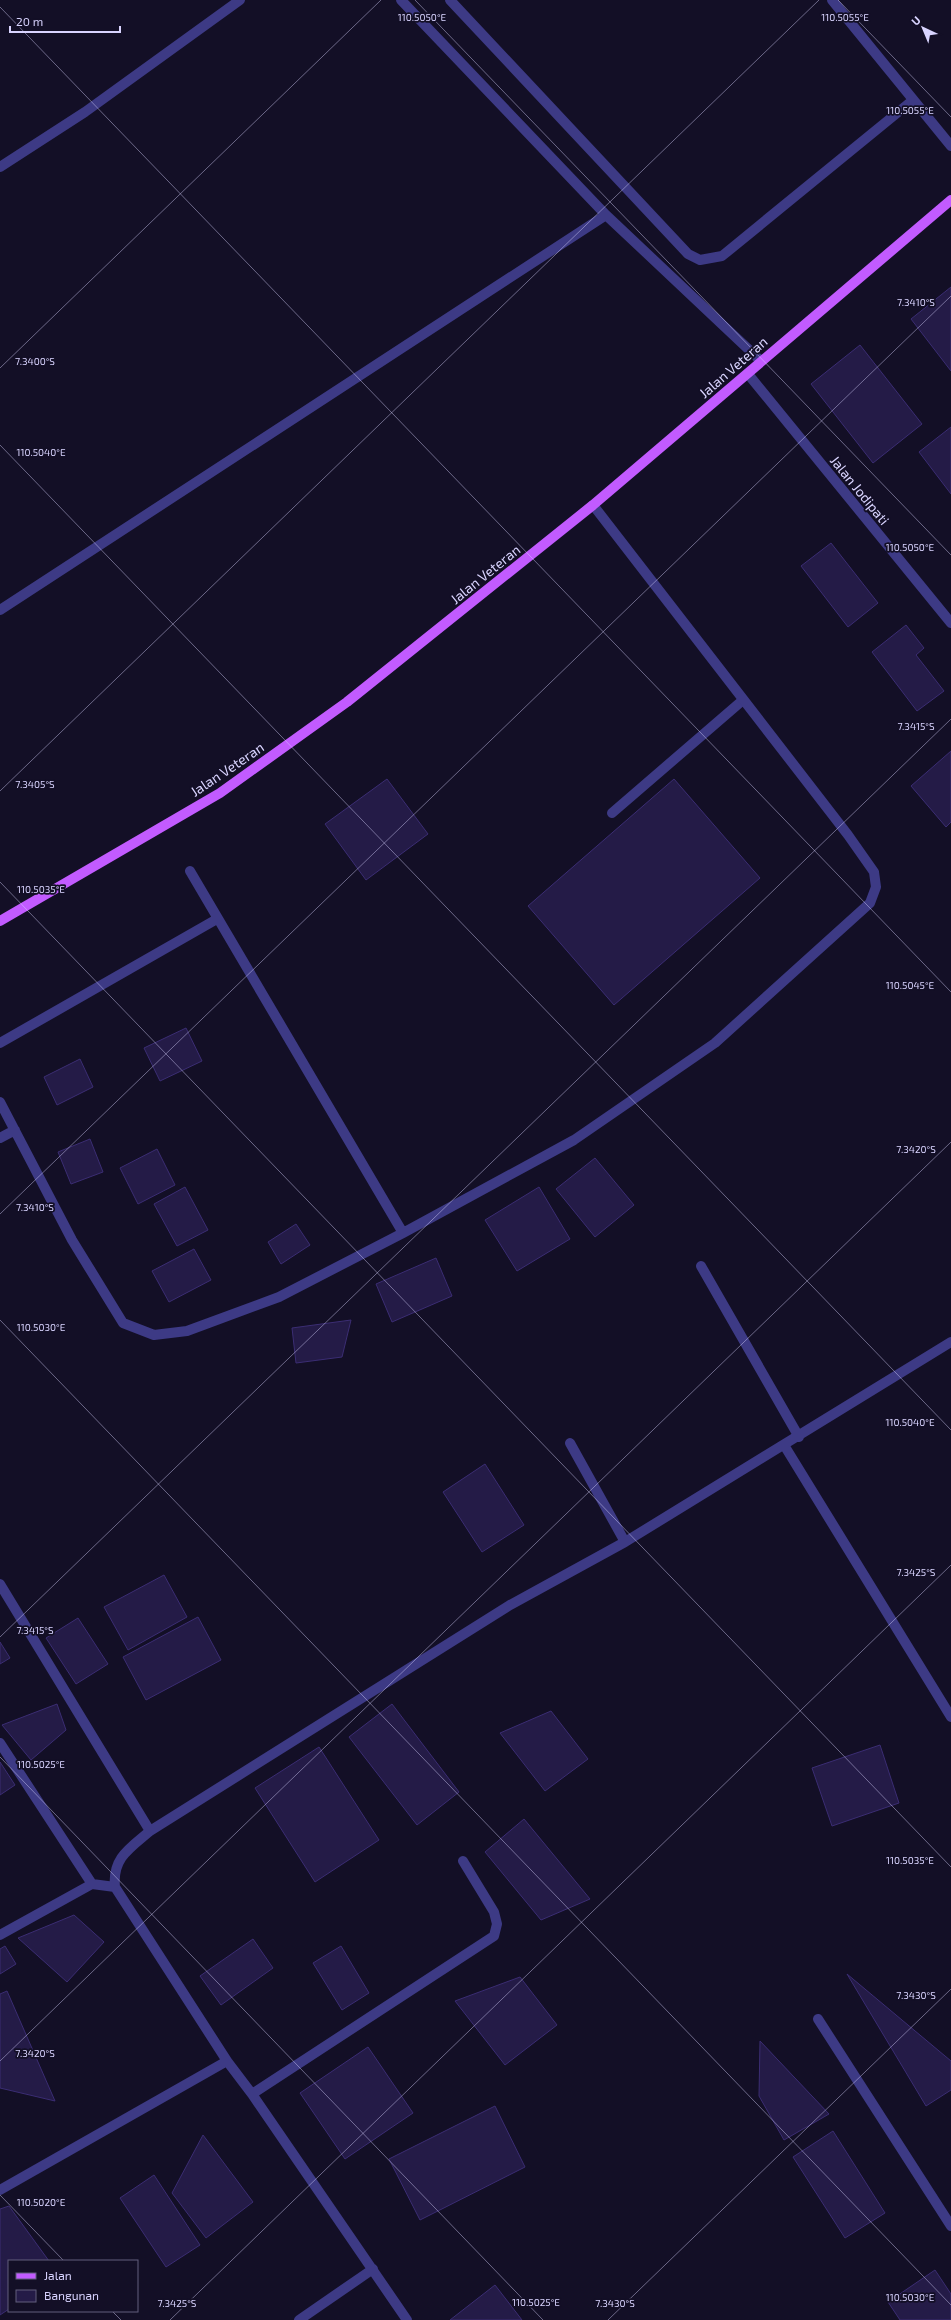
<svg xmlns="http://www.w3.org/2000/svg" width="951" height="2320" font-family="'Exo 2',sans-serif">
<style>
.building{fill:#241b47;stroke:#3b2d73}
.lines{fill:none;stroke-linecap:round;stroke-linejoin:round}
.lane{stroke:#3d3a85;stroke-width:10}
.street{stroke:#3d3a85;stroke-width:10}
.primary{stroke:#c25bff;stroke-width:10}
.ticks{fill:none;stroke:#d9d4ff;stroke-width:1;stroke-opacity:0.45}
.labels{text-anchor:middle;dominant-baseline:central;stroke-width:3.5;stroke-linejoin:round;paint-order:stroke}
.street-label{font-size:14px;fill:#d9d4ff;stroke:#130f26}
.ticks-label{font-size:10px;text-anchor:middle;fill:#d9d4ff;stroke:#130f26;stroke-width:3.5;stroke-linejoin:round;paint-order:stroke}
</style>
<rect width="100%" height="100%" fill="#130f26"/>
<!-- building -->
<path class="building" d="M 951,287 L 951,371 L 911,319 Z
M 860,345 L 922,424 L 873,463 L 811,384 Z
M 951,427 L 951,494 L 919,452 Z
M 831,543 L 878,603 L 848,627 L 801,566 Z
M 906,625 L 924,648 L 916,655 L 944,691 L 917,711 L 872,652 Z
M 951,751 L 951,822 L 946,827 L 911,786 Z
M 387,779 L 428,834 L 366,880 L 325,824 Z
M 674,779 L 760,878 L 614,1005 L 528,906 Z
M 186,1028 L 202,1061 L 160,1081 L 144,1048 Z
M 80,1059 L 93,1087 L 57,1105 L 44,1077 Z
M 90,1139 L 103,1172 L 71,1184 L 58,1152 Z
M 157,1149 L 175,1185 L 138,1204 L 120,1168 Z
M 595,1158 L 634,1205 L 595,1237 L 556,1189 Z
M 185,1187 L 208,1230 L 177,1246 L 154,1204 Z
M 539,1187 L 570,1239 L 517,1271 L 485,1220 Z
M 296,1224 L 310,1245 L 281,1264 L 268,1242 Z
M 194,1249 L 211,1280 L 169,1302 L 152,1271 Z
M 436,1258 L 452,1296 L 392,1322 L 376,1284 Z
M 351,1320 L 342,1357 L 296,1363 L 292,1328 Z
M 485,1464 L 524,1525 L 482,1552 L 443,1492 Z
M 164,1575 L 187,1617 L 128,1650 L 104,1607 Z
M 198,1617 L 221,1660 L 146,1700 L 123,1657 Z
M 78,1618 L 108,1664 L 76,1684 L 46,1638 Z
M 0,1642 L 10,1658 L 0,1664 Z
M 57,1704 L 66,1730 L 31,1760 L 2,1725 Z
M 392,1704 L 459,1792 L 417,1825 L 349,1737 Z
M 551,1711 L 588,1759 L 545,1791 L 500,1733 Z
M 880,1745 L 899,1803 L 832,1826 L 812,1768 Z
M 319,1747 L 379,1840 L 315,1882 L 255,1788 Z
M 0,1762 L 15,1785 L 0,1795 Z
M 524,1819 L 590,1899 L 541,1920 L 485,1852 Z
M 74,1915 L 104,1942 L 67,1982 L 18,1938 Z
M 253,1939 L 273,1968 L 221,2005 L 200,1976 Z
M 5,1946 L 16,1964 L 0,1974 L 0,1949 Z
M 341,1946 L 369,1993 L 342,2010 L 313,1963 Z
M 847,1974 L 951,2061 L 951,2090 L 926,2106 Z
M 520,1977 L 557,2025 L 505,2065 L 455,2001 Z
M 7,1991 L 55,2101 L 0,2088 L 0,1994 Z
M 760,2041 L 829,2114 L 784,2140 L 759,2096 Z
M 368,2047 L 413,2113 L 345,2159 L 300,2093 Z
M 495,2106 L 525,2167 L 420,2220 L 389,2159 Z
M 833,2131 L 885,2213 L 845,2238 L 793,2157 Z
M 203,2135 L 253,2202 L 206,2238 L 172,2193 Z
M 154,2175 L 200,2245 L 166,2267 L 120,2198 Z
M 9,2206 L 49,2261 L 9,2261 L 9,2309 L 0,2315 L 0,2209 Z
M 935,2270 L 951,2294 L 951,2320 L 900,2320 L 888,2302 Z
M 495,2285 L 522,2320 L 450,2320 Z"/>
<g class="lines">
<!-- lane -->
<path class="lane" d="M 401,0 L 606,215 L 761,361
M 450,0 L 688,254 L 700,260 L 722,256 L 913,100
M 832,0 L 951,146
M 0,167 L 85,112 L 240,0
M 0,610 L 606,215
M 612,813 L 743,700"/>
<!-- street -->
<path class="street" d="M 748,374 L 951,623
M 190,871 L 403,1233
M 0,1043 L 217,919
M 0,1102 L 72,1240 L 123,1323 L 154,1335 L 187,1331 L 279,1297 L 403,1233 L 574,1140 L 715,1043 L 870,903 L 876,887 L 874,872 L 848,835 L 593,505
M 0,1138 L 15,1130
M 701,1266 L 799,1437
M 570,1443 L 625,1542
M 784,1445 L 951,1717
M 0,1584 L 150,1831
M 0,1743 L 92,1884
M 0,1935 L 92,1884 L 115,1887
M 818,2019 L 951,2226
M 227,2061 L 252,2094 L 407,2320
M 252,2094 L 494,1936 L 497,1924 L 494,1912 L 463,1861
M 0,2190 L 227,2061 L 115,1887 C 112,1858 130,1848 150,1831 L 510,1605 L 625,1542 L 951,1342
M 299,2320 L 373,2269"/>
<!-- primary -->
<path class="primary" d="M 0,921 L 220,793 L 347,702 L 593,505 L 951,200"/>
</g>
<!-- ticks -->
<path class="ticks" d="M 415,0 L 951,555M 838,0 L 951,117M 0,7 L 951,992M 0,368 L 381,0M 0,445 L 951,1430M 0,791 L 819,0M 0,882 L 951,1867M 0,1214 L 951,296M 0,1320 L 951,2305M 0,1637 L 951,719M 0,1757 L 543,2320M 0,2061 L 951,1142M 0,2195 L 64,2261M 112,2311 L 121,2320M 170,2320 L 951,1565M 608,2320 L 951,1989"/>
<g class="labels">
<!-- street labels -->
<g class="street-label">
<text transform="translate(733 367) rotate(-41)">Jalan Veteran</text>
<text transform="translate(860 490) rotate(51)">Jalan Jodipati</text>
<text transform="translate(485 574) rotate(-39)">Jalan Veteran</text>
<text transform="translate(227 769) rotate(-34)">Jalan Veteran</text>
</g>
</g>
<g class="ticks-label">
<text x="422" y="21">110.5050°E</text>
<text x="845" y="21">110.5055°E</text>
<text x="910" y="114">110.5055°E</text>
<text x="916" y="306">7.3410°S</text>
<text x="35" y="365">7.3400°S</text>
<text x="41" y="456">110.5040°E</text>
<text x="910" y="551">110.5050°E</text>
<text x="916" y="730">7.3415°S</text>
<text x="35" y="788">7.3405°S</text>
<text x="41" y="893">110.5035°E</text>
<text x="910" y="989">110.5045°E</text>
<text x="916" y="1153">7.3420°S</text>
<text x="35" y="1211">7.3410°S</text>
<text x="41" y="1331">110.5030°E</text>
<text x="910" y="1426">110.5040°E</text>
<text x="916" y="1576">7.3425°S</text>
<text x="35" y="1634">7.3415°S</text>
<text x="41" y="1768">110.5025°E</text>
<text x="910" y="1864">110.5035°E</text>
<text x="916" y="1999">7.3430°S</text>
<text x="35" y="2057">7.3420°S</text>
<text x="41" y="2206">110.5020°E</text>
<text x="910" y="2301">110.5030°E</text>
<text x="536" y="2306">110.5025°E</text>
<text x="177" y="2307">7.3425°S</text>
<text x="615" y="2307">7.3430°S</text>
</g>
<!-- legend -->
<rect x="8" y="2260" width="130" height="52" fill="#130f26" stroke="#625e7d"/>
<rect x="16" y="2273" width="20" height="6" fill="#c25bff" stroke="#625e7d"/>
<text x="44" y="2280" font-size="12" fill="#d9d4ff">Jalan</text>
<rect x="16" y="2290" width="20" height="12" fill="#241b47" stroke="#625e7d"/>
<text x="44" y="2300" font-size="12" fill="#d9d4ff">Bangunan</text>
<!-- north arrow -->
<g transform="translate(923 28) rotate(316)" stroke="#130f26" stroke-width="3" paint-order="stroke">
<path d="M0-3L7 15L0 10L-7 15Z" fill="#d9d4ff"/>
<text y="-6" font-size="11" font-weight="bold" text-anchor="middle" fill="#d9d4ff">U</text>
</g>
<!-- scale -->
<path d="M10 26v6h110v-6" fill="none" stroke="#d9d4ff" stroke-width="2"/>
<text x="16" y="26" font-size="12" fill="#d9d4ff" stroke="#130f26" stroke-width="3" paint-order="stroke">20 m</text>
</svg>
